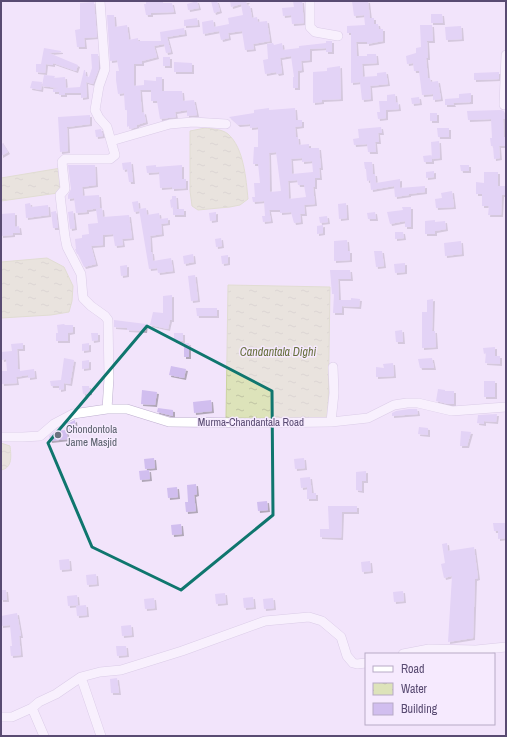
<svg xmlns="http://www.w3.org/2000/svg" width="507" height="737" font-family="'Archivo Narrow',sans-serif">
<style>
.water{fill:url(#water-ripples);stroke:#ccd4a1}
.building{fill:#d1beef;fill-rule:evenodd;filter:url(#shadow)}
.lines{fill:none;stroke-linecap:round;stroke-linejoin:round}
.minor-casing{stroke:#bfb0d0;stroke-width:10}
.minor{stroke:#fff;stroke-width:9}
.marked{fill:none;stroke:#0f766e;stroke-width:3;stroke-linejoin:round}
.worship-dot{fill:#6b7280;stroke:#f6eafe;stroke-width:1.5}
.labels{text-anchor:middle;dominant-baseline:central;stroke-width:3;stroke-linejoin:round;paint-order:stroke}
.street-label{font-size:11px;fill:#594b72;stroke:#f6eafe}
.worship-label{font-size:11px;fill:#5b616d;stroke:#f6eafe;text-anchor:start}
.water-label{font-size:12px;font-style:italic;fill:#67703d;stroke:#f6eafe}
</style>
<defs>
<pattern id="water-ripples" width="26" height="14" patternUnits="userSpaceOnUse"><rect width="26" height="14" fill="#dde3ba"/><path d="M2 4q2-2 4 0t4 0M15 11q2-2 4 0t4 0" fill="none" stroke="#c0c4a3"/></pattern>
<filter id="shadow"><feDropShadow dx="2" dy="2" stdDeviation="0" flood-color="#0004"/></filter>
</defs>
<rect width="100%" height="100%" fill="#f2e4fb"/>
<!-- water -->
<path class="water" d="M 205,128 C 212,129 222,129 228,134 C 244,148 246,179 248,199 L 240,205 L 230,207 L 198,210 L 192,206 L 190,191 L 190,131 Z
M 61,168 L 63,188 L 58,193 L 1,201 L 1,178 Z
M 47,258 L 64,267 L 73,286 L 72,301 L 69,312 L 51,315 L 1,318 L 1,262 Z
M 228,285 L 330,287 L 328,419 L 226,418 Z
M 1,443 L 10,446 C 11,455 13,468 1,470 Z"/>
<!-- building -->
<path class="building" d="M 146,1 L 163,1 L 163,3 L 172,3 L 174,12 L 151,13 L 151,15 L 146,15 L 144,4 L 146,4 Z
M 197,1 L 199,8 L 188,10 L 187,4 Z
M 211,1 L 217,1 L 220,11 L 214,13 Z
M 230,1 L 248,1 L 246,3 L 248,6 L 250,6 L 252,18 L 257,17 L 258,22 L 267,21 L 270,41 L 253,44 L 254,49 L 245,50 L 242,31 L 228,33 L 229,38 L 221,40 L 219,31 L 203,34 L 202,22 L 213,20 L 214,27 L 229,24 L 228,18 L 243,15 L 241,4 L 231,7 Z
M 293,1 L 302,1 L 304,23 L 292,24 L 291,15 L 283,16 L 282,8 L 294,7 Z
M 352,1 L 368,1 L 370,18 L 374,18 L 374,24 L 378,24 L 379,29 L 383,29 L 383,41 L 367,44 L 367,42 L 356,42 L 357,56 L 367,56 L 367,54 L 376,54 L 377,63 L 362,64 L 363,77 L 377,76 L 377,73 L 386,72 L 388,84 L 370,86 L 371,99 L 362,100 L 360,82 L 351,83 L 351,33 L 347,33 L 347,26 L 365,25 L 364,15 L 354,16 Z
M 94,2 L 97,37 L 84,38 L 85,47 L 77,47 L 75,30 L 80,29 L 80,3 Z
M 431,14 L 442,14 L 443,23 L 431,23 Z
M 107,15 L 114,15 L 115,27 L 127,25 L 129,40 L 138,38 L 138,41 L 161,41 L 160,32 L 184,28 L 185,34 L 167,37 L 171,52 L 166,53 L 164,44 L 154,46 L 157,57 L 142,61 L 142,64 L 134,64 L 134,86 L 144,85 L 144,80 L 156,81 L 156,77 L 162,77 L 162,91 L 182,91 L 183,101 L 194,100 L 197,115 L 187,116 L 187,110 L 175,112 L 176,117 L 160,119 L 157,101 L 151,101 L 151,90 L 140,90 L 142,113 L 144,112 L 146,122 L 137,125 L 137,127 L 130,129 L 129,126 L 127,127 L 127,110 L 125,110 L 124,93 L 118,94 L 116,80 L 116,71 L 119,71 L 117,60 L 110,61 Z
M 197,18 L 198,25 L 184,26 L 184,20 Z
M 420,25 L 432,25 L 433,41 L 427,41 L 428,58 L 426,58 L 428,78 L 430,78 L 431,82 L 438,81 L 441,99 L 433,100 L 433,94 L 422,95 L 419,71 L 414,71 L 413,63 L 407,64 L 406,56 L 416,53 L 416,48 L 421,47 Z
M 461,26 L 462,39 L 446,40 L 445,27 Z
M 326,41 L 332,41 L 332,52 L 326,52 L 326,48 L 310,49 L 310,47 L 310,60 L 301,61 L 302,70 L 298,71 L 298,88 L 293,88 L 293,77 L 294,77 L 291,56 L 280,58 L 282,73 L 277,74 L 276,72 L 265,74 L 263,60 L 268,59 L 267,44 L 273,43 L 274,45 L 282,43 L 283,50 L 299,48 L 299,46 L 326,43 Z
M 44,48 L 61,51 L 61,52 L 49,53 L 78,65 L 76,71 L 53,63 L 53,65 L 46,64 L 45,73 L 36,72 L 36,64 L 41,64 Z
M 91,54 L 98,54 L 99,68 L 93,84 L 86,82 L 87,97 L 81,98 L 81,93 L 65,93 L 65,95 L 59,95 L 59,92 L 53,92 L 53,89 L 58,88 L 42,86 L 44,75 L 55,76 L 54,78 L 65,77 L 66,88 L 80,87 L 84,70 L 85,70 L 86,76 L 89,77 L 92,68 Z
M 163,57 L 170,57 L 170,66 L 163,66 Z
M 174,62 L 192,63 L 192,72 L 174,72 Z
M 340,66 L 341,99 L 322,100 L 322,102 L 313,103 L 313,72 L 327,71 L 327,68 Z
M 499,72 L 499,79 L 474,80 L 474,73 Z
M 32,81 L 42,82 L 41,90 L 30,88 Z
M 471,93 L 471,102 L 453,103 L 454,105 L 445,105 L 445,99 L 459,98 L 459,94 Z
M 395,94 L 396,103 L 398,102 L 399,109 L 386,110 L 386,118 L 378,119 L 377,112 L 380,112 L 379,101 L 387,101 L 387,95 Z
M 419,97 L 420,103 L 412,104 L 411,98 Z
M 269,108 L 269,110 L 295,108 L 296,120 L 302,120 L 302,126 L 295,127 L 296,137 L 298,137 L 299,145 L 309,144 L 309,148 L 319,148 L 321,168 L 319,168 L 320,178 L 315,178 L 315,187 L 313,187 L 315,204 L 304,205 L 305,214 L 300,214 L 301,222 L 294,223 L 291,212 L 280,213 L 280,210 L 269,210 L 271,221 L 263,222 L 262,216 L 265,216 L 264,201 L 253,202 L 252,197 L 255,197 L 254,183 L 260,183 L 258,164 L 253,164 L 254,147 L 258,147 L 258,127 L 250,128 L 250,124 L 238,125 L 229,117 L 254,113 L 254,110 ZM 276,152 L 281,191 L 270,192 L 269,153 ZM 302,158 L 302,162 L 312,161 L 313,172 L 292,174 L 291,159 ZM 297,180 L 298,185 L 304,185 L 306,197 L 289,199 L 288,181 Z
M 501,110 L 504,111 L 505,119 L 503,119 L 504,137 L 505,137 L 506,146 L 499,146 L 500,158 L 494,159 L 493,146 L 491,146 L 490,138 L 492,138 L 491,119 L 468,120 L 467,111 Z
M 430,113 L 437,113 L 437,121 L 430,121 Z
M 90,115 L 90,124 L 67,127 L 68,151 L 60,152 L 58,117 Z
M 381,127 L 382,133 L 378,133 L 379,142 L 375,142 L 376,152 L 368,152 L 367,144 L 354,145 L 353,139 L 359,138 L 358,129 Z
M 437,128 L 449,128 L 449,137 L 438,137 Z
M 101,129 L 103,136 L 96,137 L 95,130 Z
M 1,141 L 8,152 L 1,156 Z
M 439,141 L 440,158 L 432,159 L 431,142 Z
M 432,155 L 432,162 L 424,162 L 423,156 Z
M 131,162 L 133,182 L 129,182 L 127,169 L 123,170 L 122,163 Z
M 364,162 L 372,162 L 373,174 L 375,174 L 376,183 L 400,179 L 400,188 L 425,186 L 425,192 L 409,194 L 409,195 L 395,197 L 394,186 L 371,190 L 370,180 L 367,181 L 366,169 L 365,169 Z
M 68,165 L 95,165 L 96,185 L 82,187 L 83,196 L 99,195 L 100,208 L 87,210 L 87,212 L 76,213 L 74,198 L 68,199 L 68,195 L 71,189 Z
M 156,165 L 156,167 L 182,165 L 182,179 L 186,179 L 186,188 L 172,189 L 172,187 L 160,188 L 159,172 L 147,173 L 146,166 Z
M 460,165 L 469,165 L 469,171 L 461,171 Z
M 434,171 L 434,177 L 426,178 L 426,172 Z
M 484,172 L 498,172 L 498,186 L 506,186 L 506,195 L 502,195 L 501,215 L 488,215 L 489,206 L 482,206 L 482,194 L 476,194 L 476,182 L 484,183 Z
M 452,191 L 454,207 L 436,208 L 435,199 L 442,198 L 441,193 Z
M 172,196 L 176,196 L 177,209 L 184,209 L 184,215 L 173,215 L 173,207 L 171,208 L 170,200 L 172,199 Z
M 138,201 L 139,211 L 134,212 L 132,202 Z
M 30,203 L 31,207 L 48,205 L 49,215 L 26,218 L 25,204 Z
M 346,203 L 347,218 L 339,219 L 338,204 Z
M 402,207 L 411,207 L 411,227 L 405,227 L 405,221 L 390,224 L 387,212 L 403,210 Z
M 102,208 L 103,217 L 129,215 L 132,238 L 122,239 L 123,245 L 115,246 L 113,234 L 103,235 L 103,245 L 91,246 L 96,264 L 84,267 L 78,254 L 77,254 L 75,249 L 76,249 L 75,239 L 82,238 L 82,235 L 89,234 L 88,224 L 98,223 L 96,209 Z
M 146,208 L 147,215 L 159,213 L 160,219 L 168,218 L 168,223 L 161,224 L 162,234 L 150,236 L 151,252 L 152,252 L 153,261 L 171,258 L 173,271 L 158,273 L 157,268 L 149,269 L 139,209 Z
M 56,211 L 58,228 L 53,228 L 51,212 Z
M 73,211 L 75,228 L 70,229 L 68,212 Z
M 216,212 L 216,220 L 210,221 L 209,213 Z
M 375,212 L 376,219 L 368,219 L 367,213 Z
M 15,213 L 15,227 L 19,226 L 20,233 L 13,233 L 13,235 L 1,236 L 1,214 Z
M 327,216 L 328,222 L 320,223 L 319,217 Z
M 435,220 L 435,222 L 445,221 L 446,229 L 435,231 L 435,234 L 425,234 L 425,221 Z
M 323,225 L 323,233 L 317,234 L 317,226 Z
M 395,232 L 403,232 L 404,238 L 395,239 Z
M 221,238 L 222,246 L 216,247 L 215,239 Z
M 347,240 L 348,251 L 350,251 L 350,260 L 334,261 L 334,241 Z
M 461,241 L 462,254 L 445,256 L 444,243 Z
M 374,251 L 382,251 L 384,266 L 376,267 Z
M 193,254 L 194,262 L 184,264 L 183,256 Z
M 228,255 L 228,263 L 222,264 L 221,256 Z
M 405,263 L 405,272 L 395,273 L 394,264 Z
M 127,265 L 127,275 L 121,276 L 120,266 Z
M 330,270 L 350,270 L 351,279 L 338,279 L 339,300 L 351,300 L 351,298 L 360,299 L 359,307 L 342,306 L 342,313 L 333,313 L 334,294 L 332,294 Z
M 195,275 L 198,300 L 191,301 L 188,276 Z
M 172,295 L 172,320 L 170,320 L 168,329 L 150,325 L 153,312 L 163,313 L 163,296 Z
M 433,299 L 432,331 L 435,331 L 436,347 L 422,348 L 422,312 L 427,312 L 427,300 Z
M 196,308 L 217,308 L 217,316 L 197,316 Z
M 114,320 L 146,324 L 145,331 L 127,330 L 127,328 L 114,327 Z
M 64,324 L 65,325 L 73,325 L 73,332 L 68,333 L 68,341 L 56,341 L 56,333 L 58,333 L 57,325 Z
M 402,330 L 403,342 L 396,342 L 395,331 Z
M 91,333 L 98,333 L 98,340 L 92,341 Z
M 174,333 L 183,333 L 183,341 L 174,341 Z
M 23,343 L 23,349 L 17,349 L 18,369 L 20,369 L 20,371 L 34,369 L 35,377 L 28,378 L 28,375 L 16,377 L 17,383 L 2,384 L 1,371 L 7,371 L 6,359 L 2,360 L 1,352 L 12,351 L 11,344 Z
M 89,343 L 89,350 L 82,351 L 82,344 Z
M 184,343 L 189,343 L 189,357 L 184,357 Z
M 495,347 L 495,356 L 500,356 L 500,364 L 485,363 L 486,353 L 484,354 L 483,348 Z
M 64,358 L 74,360 L 70,384 L 64,383 L 64,389 L 59,390 L 59,386 L 51,386 L 50,381 L 61,380 Z
M 432,358 L 434,368 L 420,368 L 418,359 Z
M 89,360 L 89,368 L 82,369 L 82,361 Z
M 393,363 L 394,376 L 376,377 L 376,367 L 384,368 L 383,364 Z
M 171,366 L 186,369 L 184,378 L 169,375 Z
M 484,381 L 495,381 L 495,397 L 484,397 Z
M 82,386 L 89,386 L 90,393 L 83,394 Z
M 438,389 L 445,390 L 445,391 L 454,391 L 454,404 L 448,404 L 436,401 Z
M 142,390 L 157,392 L 155,405 L 141,404 Z
M 211,400 L 212,411 L 194,413 L 193,402 Z
M 158,408 L 173,410 L 173,416 L 157,412 Z
M 409,409 L 417,409 L 418,414 L 392,416 L 392,413 L 396,411 Z
M 497,414 L 496,422 L 484,421 L 484,424 L 477,423 L 478,415 Z
M 75,420 L 76,430 L 67,430 L 67,424 Z
M 419,427 L 428,428 L 428,435 L 418,434 Z
M 66,430 L 68,439 L 50,441 L 49,436 L 55,431 Z
M 461,431 L 471,432 L 467,446 L 460,446 Z
M 154,458 L 155,468 L 145,469 L 144,459 Z
M 304,458 L 305,468 L 295,469 L 294,459 Z
M 149,470 L 150,479 L 140,480 L 139,471 Z
M 366,471 L 366,481 L 362,481 L 362,491 L 356,490 L 356,472 Z
M 310,477 L 312,493 L 316,493 L 316,499 L 307,499 L 307,487 L 301,488 L 300,478 Z
M 196,484 L 197,494 L 194,495 L 196,511 L 186,512 L 185,502 L 188,502 L 187,485 Z
M 177,487 L 178,497 L 168,498 L 167,488 Z
M 267,501 L 268,510 L 258,511 L 257,502 Z
M 328,506 L 357,506 L 357,512 L 342,512 L 341,538 L 320,537 L 320,529 L 329,529 Z
M 493,523 L 506,523 L 506,538 L 498,539 L 498,531 L 494,531 Z
M 181,524 L 182,534 L 172,535 L 171,525 Z
M 447,543 L 448,551 L 474,547 L 478,578 L 475,579 L 473,638 L 448,642 L 452,576 L 444,578 L 441,564 L 445,563 L 442,544 Z
M 69,559 L 70,569 L 60,570 L 59,560 Z
M 370,561 L 371,571 L 362,572 L 361,562 Z
M 96,574 L 97,584 L 87,585 L 86,575 Z
M 1,590 L 6,590 L 7,600 L 1,600 Z
M 403,591 L 404,601 L 394,602 L 393,592 Z
M 225,593 L 226,603 L 216,604 L 215,594 Z
M 77,595 L 78,605 L 68,606 L 67,596 Z
M 253,597 L 254,607 L 244,608 L 243,598 Z
M 154,598 L 155,608 L 145,609 L 144,599 Z
M 273,598 L 274,608 L 264,609 L 263,599 Z
M 86,605 L 87,615 L 77,616 L 76,606 Z
M 17,613 L 21,636 L 19,636 L 21,655 L 11,656 L 10,646 L 12,646 L 10,625 L 1,626 L 1,616 Z
M 131,625 L 132,635 L 122,636 L 121,626 Z
M 116,646 L 126,646 L 127,655 L 117,656 Z
M 117,678 L 119,693 L 111,693 L 110,679 Z"/>
<g class="lines">
<defs>
<path id="minor" d="M 100,1 L 105,69 L 99,86 L 95,110 L 99,118 L 107,127 L 111,141 L 170,124 L 193,122 L 226,124
M 310,1 L 310,27 L 315,32 L 338,36
M 504,105 L 506,55
M 107,409 L 109,378 L 108,320 L 105,316 L 91,306 L 83,298 L 81,274 L 67,247 L 65,237 L 60,195 L 65,189 L 62,162 L 65,159 L 110,159 L 115,155 L 111,141
M 331,422 L 334,393 L 333,367
M 1,437 L 23,437 L 40,436 L 54,424 L 73,414 L 107,409 L 127,409 L 169,422 L 257,423 L 331,422 L 368,418 L 394,405 L 407,403 L 418,403 L 452,411 L 506,407
M 403,654 L 429,649 L 476,650 L 506,647
M 81,677 L 101,736
M 32,708 L 44,736
M 1,717 L 12,717 L 32,708 L 39,702 L 56,694 L 81,677 L 100,672 L 121,670 L 182,651 L 265,621 L 309,617 L 322,621 L 341,637 L 347,656 L 353,663 L 357,664 L 366,663"/>
</defs>
<!-- minor casing -->
<use href="#minor" class="minor-casing"/>
<!-- minor -->
<use href="#minor" class="minor"/>
</g>
<!-- marked area -->
<path d="M0 0H507V737H0ZM 147,326 L 272,391 L 273,515 L 181,590 L 92,547 L 48,443 Z" fill="#f2e4fb" fill-opacity=".55" fill-rule="evenodd"/>
<path class="marked" d="M 147,326 L 272,391 L 273,515 L 181,590 L 92,547 L 48,443 Z"/>
<!-- markers -->
<circle class="worship-dot" cx="58" cy="435" r="4"/>
<g class="labels">
<!-- street labels -->
<g class="street-label">
<text x="251" y="422">Murma-Chandantala Road</text>
</g>
<!-- worship labels -->
<g class="worship-label">
<text x="66" y="429">Chondontola<tspan x="66" dy="13">Jame Masjid</tspan></text>
</g>
<!-- water labels -->
<g class="water-label">
<text x="278" y="352">Candantala Dighi</text>
</g>
</g>
<!-- border -->
<rect width="507" height="737" fill="none" stroke="#594b72" stroke-width="4"/>
<!-- legend -->
<rect x="365" y="653" width="130" height="72" fill="#f6eafe" stroke="#b7aac6"/>
<rect x="373" y="666" width="20" height="6" fill="#ffffff" stroke="#b7aac6"/>
<text x="401" y="673" font-size="12" fill="#594b72">Road</text>
<rect x="373" y="683" width="20" height="12" fill="url(#water-ripples)" stroke="#b7aac6"/>
<text x="401" y="693" font-size="12" fill="#594b72">Water</text>
<rect x="373" y="703" width="20" height="12" fill="#d1beef" stroke="#b7aac6"/>
<text x="401" y="713" font-size="12" fill="#594b72">Building</text>
</svg>
